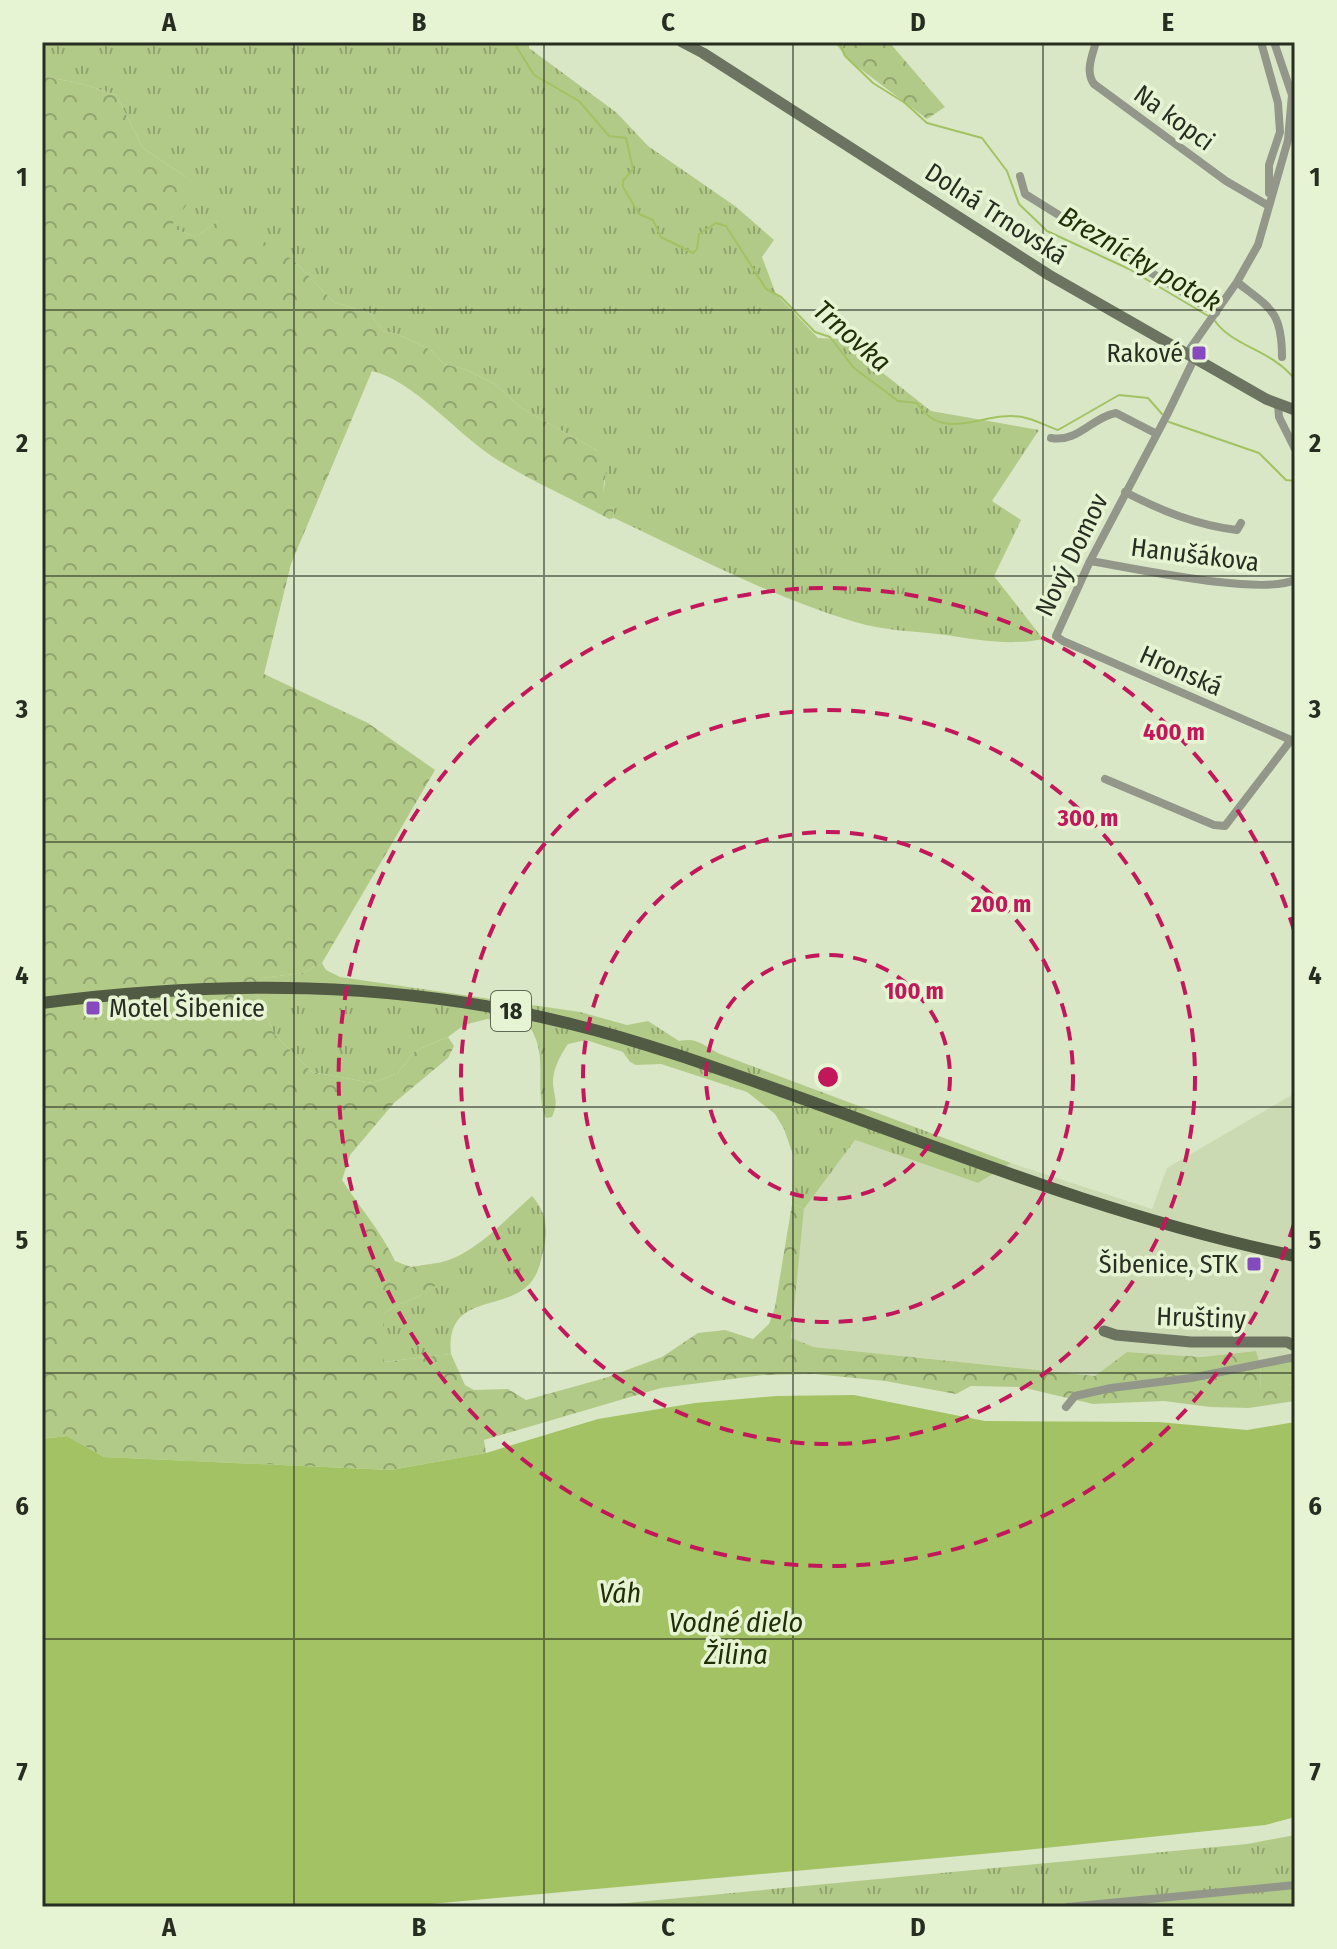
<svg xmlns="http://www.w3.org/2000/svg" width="1337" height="1949" font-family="'Fira Sans Condensed',sans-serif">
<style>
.built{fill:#ccdab4}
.grass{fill:url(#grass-tufts)}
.forest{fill:url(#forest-crowns)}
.park{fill:#b2ca88}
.water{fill:#a2c263}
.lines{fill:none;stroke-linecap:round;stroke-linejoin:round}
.stream{stroke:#a2c263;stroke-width:2}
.street{stroke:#929789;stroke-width:8}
.secondary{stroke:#6c7360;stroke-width:11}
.primary{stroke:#515a43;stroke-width:12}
.grid{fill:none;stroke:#282d21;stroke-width:2;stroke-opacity:0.55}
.ring{fill:none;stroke:#c2185b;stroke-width:4;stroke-dasharray:14 10}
.poi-dot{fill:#8649bf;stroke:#e7f4d3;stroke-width:3}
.labels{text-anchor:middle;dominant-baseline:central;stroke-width:7;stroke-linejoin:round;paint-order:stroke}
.shield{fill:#e7f4d3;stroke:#616956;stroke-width:2}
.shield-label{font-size:24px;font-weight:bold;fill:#282d21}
.street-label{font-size:26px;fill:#282d21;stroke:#e7f4d3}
.poi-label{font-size:26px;fill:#282d21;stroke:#e7f4d3;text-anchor:end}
.water-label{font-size:28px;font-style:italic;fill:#222e06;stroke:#e7f4d3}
.centre{fill:#c2185b;stroke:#e7f4d3;stroke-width:4}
.ring-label{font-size:24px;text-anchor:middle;font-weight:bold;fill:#c2185b;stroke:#e7f4d3;stroke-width:7;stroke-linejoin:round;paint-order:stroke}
.neatline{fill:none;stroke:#282d21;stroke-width:3}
.grid-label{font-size:26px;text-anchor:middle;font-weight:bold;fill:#282d21}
</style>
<defs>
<pattern id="grass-tufts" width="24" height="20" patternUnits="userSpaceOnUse" patternTransform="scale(2)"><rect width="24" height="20" fill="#b2ca88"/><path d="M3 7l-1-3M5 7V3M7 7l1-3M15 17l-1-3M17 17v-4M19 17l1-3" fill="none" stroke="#91a46f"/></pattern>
<pattern id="forest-crowns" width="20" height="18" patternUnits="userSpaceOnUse" patternTransform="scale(2)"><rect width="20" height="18" fill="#b2ca88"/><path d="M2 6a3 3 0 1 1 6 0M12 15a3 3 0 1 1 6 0" fill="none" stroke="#91a46f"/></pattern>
</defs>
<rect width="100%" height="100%" fill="#dae7c6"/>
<!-- built -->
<path class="built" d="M 1295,1093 L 1295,1361 L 1260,1365 L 1255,1351 L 1201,1357 L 1127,1352 L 1096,1376 L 814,1347 L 790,1338 L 804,1209 L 855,1140 L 978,1183 L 1011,1163 L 1152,1209 L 1167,1168 Z"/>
<!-- grass -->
<path class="grass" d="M 42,42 L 529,42 L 529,48 L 617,113 L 648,146 L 735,206 L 774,240 L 762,257 L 776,294 L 818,338 L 840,339 L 931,411 L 1039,430 L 992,501 L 1021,520 L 994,576 L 1043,639 C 1011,646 977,640 946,635 C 915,631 885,631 855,622 C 771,597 693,555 614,518 L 613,508 C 598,495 605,494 605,478 C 605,470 600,459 598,451 L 521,408 L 495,384 L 467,370 L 444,364 L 431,350 L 397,334 L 383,331 L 370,313 L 334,302 L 294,261 L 218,221 L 196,237 L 169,227 L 186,177 L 143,148 L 116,95 L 83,84 L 42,76 Z
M 322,963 L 326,970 L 340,977 L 580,1012 L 627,1025 L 648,1021 L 679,1041 C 698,1037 704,1046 720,1054 L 1011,1163 L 978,1183 L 855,1140 L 804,1209 L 792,1204 L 793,1155 L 784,1129 L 775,1114 L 747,1092 L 661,1064 L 636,1065 L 630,1062 L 623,1052 L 586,1040 L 568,1044 C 560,1056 553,1068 553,1083 C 554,1099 559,1100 552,1117 L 546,1118 C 533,1089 549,1059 531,1029 L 487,1019 L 464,1025 L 448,1037 L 415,1051 L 398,1073 L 372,1083 L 312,1072 L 275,1035 L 257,994 L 262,978 L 303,973 Z
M 532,1196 C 544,1209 548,1225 545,1242 C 542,1254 541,1267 534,1278 C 511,1315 445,1289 451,1354 L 383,1362 L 384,1313 C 404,1299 422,1300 439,1281 L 430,1264 C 470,1261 503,1221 532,1196 Z
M 1295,1835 L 1295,1906 L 1293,1907 L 584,1907 L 1247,1844 Z"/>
<!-- forest -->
<path class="forest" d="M 834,42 L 889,42 L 945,107 L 927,119 L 851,62 Z
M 42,76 L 83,84 L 116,95 L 143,148 L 186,177 C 192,205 186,206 170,227 L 196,237 L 218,221 L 232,221 L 294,261 L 334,302 L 370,313 L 383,331 L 397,334 L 431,350 L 444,364 L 467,370 L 495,384 L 521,408 L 598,451 L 607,465 C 605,484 598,494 613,508 L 614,518 L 609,519 C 571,498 529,480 493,457 C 458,434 412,380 372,371 L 291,564 L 264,674 L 368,723 L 435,770 L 322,963 L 303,973 L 262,978 L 257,994 L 275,1035 L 312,1072 L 372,1083 L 398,1073 L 415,1051 L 448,1037 L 454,1046 L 448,1058 L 394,1103 L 350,1155 L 342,1180 C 360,1208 381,1231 395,1261 L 411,1267 L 430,1264 L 440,1281 C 422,1300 404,1299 384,1313 L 384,1362 L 451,1354 L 465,1385 L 474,1390 L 508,1389 L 526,1400 L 605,1378 L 662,1357 L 698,1333 L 725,1330 L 753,1339 L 769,1324 L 775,1307 L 792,1204 L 804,1209 L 791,1338 L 814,1347 L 1095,1376 L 1127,1352 L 1201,1357 L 1256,1351 L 1260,1365 L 1261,1392 L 1295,1383 L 1295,1401 L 1249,1408 L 1210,1407 L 1164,1401 L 1093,1404 L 1021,1387 L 971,1386 L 956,1394 L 885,1381 L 814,1374 L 763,1375 L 661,1388 L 484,1440 L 486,1453 L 391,1470 L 104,1457 L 67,1436 L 42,1439 Z"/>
<!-- park -->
<path class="park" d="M 1295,1361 L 1295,1383 L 1261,1393 L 1260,1365 Z"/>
<!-- water -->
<path class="water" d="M 854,1395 L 985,1421 L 1158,1422 L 1247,1430 L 1295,1422 L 1295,1817 L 1265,1825 L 1015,1851 L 398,1907 L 42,1907 L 42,1439 L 67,1436 L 104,1457 L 391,1470 L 486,1453 L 598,1419 L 695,1403 L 776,1396 Z"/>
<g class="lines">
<!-- stream -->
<path class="stream" d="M 518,42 L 516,46 L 534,75 L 579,101 L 609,136 L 626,138 L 633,169 L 623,181 L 623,187 L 639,214 L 653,220 L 661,237 L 693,253 L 697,249 L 699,234 L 716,223 L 726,226 L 766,289 L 781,297 L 815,332 L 830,337 L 854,368 L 898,401 L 917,403 C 944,445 984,410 1022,417 C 1034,419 1046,426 1058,430 L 1119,395 L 1148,398 L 1162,414
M 839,42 L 845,56 L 873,83 L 905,103 L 927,123 L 982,138 L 1007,171 L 1019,204 L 1047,231 L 1129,269 L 1210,317
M 1215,321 C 1233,347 1275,351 1295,380
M 1169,422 L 1259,453 L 1286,480 L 1295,481"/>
<!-- street -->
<path class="street" d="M 1096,42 C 1092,56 1085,72 1094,84 L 1226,181 L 1269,206
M 1261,42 L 1278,103 L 1280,132 L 1269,165 L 1269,193
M 1020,176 L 1025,194 L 1216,313
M 1237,282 C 1270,308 1282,311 1282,357
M 1187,353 L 1237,282 L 1258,245 L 1288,140 L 1292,95 L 1274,42
M 1195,357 L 1167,415 L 1090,561 L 1056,636 L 1063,641 L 1291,740
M 1278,405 L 1279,417 L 1295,449
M 1051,438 C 1078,443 1092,417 1116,413 L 1157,434
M 1125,492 C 1162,511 1196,525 1237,530 L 1241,523
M 1090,561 C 1133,568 1260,596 1295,580
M 1105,779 L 1214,825 L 1225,826 L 1291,740
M 1066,1407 L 1075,1396 L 1111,1388 L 1191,1378 L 1295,1357
M 1068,1907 L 1295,1885"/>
<!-- secondary -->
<path class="secondary" d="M 682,42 L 703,53 L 1049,275 L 1266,399 L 1295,410
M 1104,1331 L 1116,1335 L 1191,1342 L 1287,1342 L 1295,1346"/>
<!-- primary -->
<path class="primary" d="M 42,1003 C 221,980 395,980 571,1024 C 653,1044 733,1074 812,1102 C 971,1160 1129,1222 1295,1256"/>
</g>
<!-- grid -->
<path class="grid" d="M 294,42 L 294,1907M 544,42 L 544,1907M 793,42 L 793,1907M 1043,42 L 1043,1907M 42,310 L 1295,310M 42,576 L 1295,576M 42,842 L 1295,842M 42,1107 L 1295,1107M 42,1373 L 1295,1373M 42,1639 L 1295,1639"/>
<!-- distance rings -->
<g class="ring">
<circle cx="828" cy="1077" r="122"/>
<circle cx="828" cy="1077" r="245"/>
<circle cx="828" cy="1077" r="367"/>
<path d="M1294 1224A489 489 0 1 1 1294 930"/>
</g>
<!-- markers -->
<g class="poi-dot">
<rect x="1191" y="345" width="16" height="16" rx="4"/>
<rect x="85" y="1000" width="16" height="16" rx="4"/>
<rect x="1246" y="1256" width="16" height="16" rx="4"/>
</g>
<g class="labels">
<!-- shield labels -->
<rect class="shield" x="491" y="991" width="40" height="40" rx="6"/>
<g class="shield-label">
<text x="511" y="1011">18</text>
</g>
<!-- street labels -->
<g class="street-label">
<text transform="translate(1174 118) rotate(36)">Na kopci</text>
<text transform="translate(996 214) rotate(33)">Dolná Trnovská</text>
<text transform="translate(1072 555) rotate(-64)">Nový Domov</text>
<text transform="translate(1195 555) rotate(7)">Hanušákova</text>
<text transform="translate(1181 671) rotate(24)">Hronská</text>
<text transform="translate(1201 1318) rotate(2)">Hruštiny</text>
</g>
<!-- poi labels -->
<g class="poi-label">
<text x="1183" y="353">Rakové</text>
<text x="109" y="1008" text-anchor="start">Motel Šibenice</text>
<text x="1238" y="1264">Šibenice, STK</text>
</g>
<!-- water labels -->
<g class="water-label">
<text transform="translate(1140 259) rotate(30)">Breznícky potok</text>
<text transform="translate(852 336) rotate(41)">Trnovka</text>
<text transform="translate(620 1593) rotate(-1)">Váh</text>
<text x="736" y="1622">Vodné dielo<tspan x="736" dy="32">Žilina</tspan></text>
</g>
</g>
<circle cx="828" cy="1077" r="12" class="centre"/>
<g class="ring-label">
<text x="1174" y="740">400 m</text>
<text x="1088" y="826">300 m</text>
<text x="1001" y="912">200 m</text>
<text x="914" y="999">100 m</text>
</g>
<!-- border -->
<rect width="1337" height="1949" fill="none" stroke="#e7f4d3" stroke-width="88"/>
<rect x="44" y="44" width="1249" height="1861" class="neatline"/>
<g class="grid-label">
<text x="169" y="31">A</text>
<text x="419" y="31">B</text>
<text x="668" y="31">C</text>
<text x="918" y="31">D</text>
<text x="1168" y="31">E</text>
<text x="22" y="186">1</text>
<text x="1315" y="186">1</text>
<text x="22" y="452">2</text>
<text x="1315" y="452">2</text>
<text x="22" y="718">3</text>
<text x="1315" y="718">3</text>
<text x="22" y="984">4</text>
<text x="1315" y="984">4</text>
<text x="22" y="1249">5</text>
<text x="1315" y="1249">5</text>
<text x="22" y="1515">6</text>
<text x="1315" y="1515">6</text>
<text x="22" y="1781">7</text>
<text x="1315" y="1781">7</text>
<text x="169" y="1936">A</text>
<text x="419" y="1936">B</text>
<text x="668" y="1936">C</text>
<text x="918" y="1936">D</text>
<text x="1168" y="1936">E</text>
</g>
</svg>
